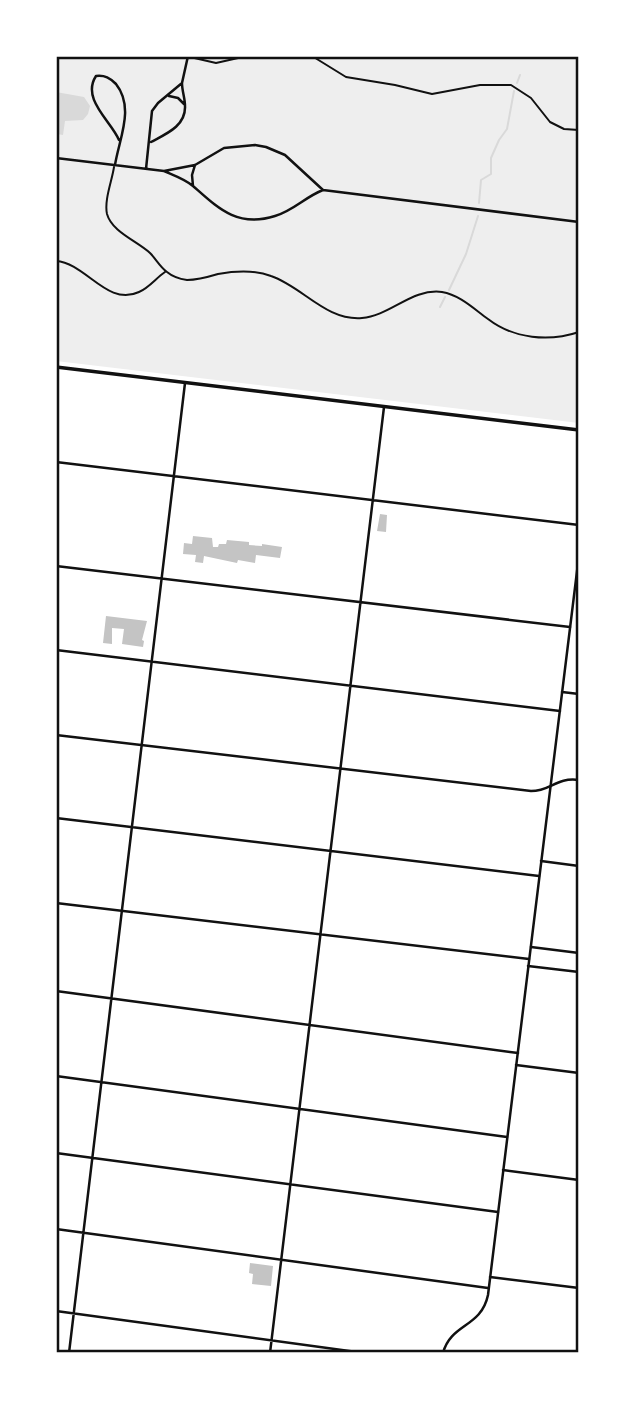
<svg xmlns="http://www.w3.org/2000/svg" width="635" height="1409" font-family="Manrope,sans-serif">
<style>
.green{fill:#eee}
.water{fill:#d9d9d9}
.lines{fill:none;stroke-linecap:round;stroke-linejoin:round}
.stream{stroke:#d9d9d9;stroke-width:2}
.building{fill:#c4c4c4}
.pedestrian{stroke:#111;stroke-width:2}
.minor{stroke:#111;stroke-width:2.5}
.tertiary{stroke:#111;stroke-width:2.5}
.secondary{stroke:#111;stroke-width:3.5}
.neatline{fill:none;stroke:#111;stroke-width:2.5}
</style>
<rect width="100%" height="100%" fill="#fff"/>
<!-- green -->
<path class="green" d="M 56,56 L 579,56 L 579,423 L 56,361 Z"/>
<!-- water -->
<path class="water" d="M 56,92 L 84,97 L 90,106 L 88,114 L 83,120 L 65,121 L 63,135 L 57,134 L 59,120 L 56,119 Z"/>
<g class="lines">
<!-- stream -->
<path class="stream" d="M 517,83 L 520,75
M 479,203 L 481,180 L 491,174 L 491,158 L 499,140 L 507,129 L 514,91
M 449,290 L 466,254 L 478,216
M 440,307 L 445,297"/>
</g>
<!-- building -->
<path class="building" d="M 380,514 L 387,515 L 386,532 L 377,531 Z
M 193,536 L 212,538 L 213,547 L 218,547 L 219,544 L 226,544 L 227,540 L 249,542 L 249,545 L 262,546 L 262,544 L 282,547 L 280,558 L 256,555 L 255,563 L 238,560 L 237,563 L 204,556 L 203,563 L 195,562 L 196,555 L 183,554 L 184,543 L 192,544 Z
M 106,616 L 147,621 L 142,640 L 144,641 L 143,647 L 122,644 L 124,629 L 112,628 L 112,644 L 103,643 Z
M 250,1263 L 273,1266 L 271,1286 L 252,1284 L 253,1274 L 249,1273 Z"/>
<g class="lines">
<!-- pedestrian -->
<path class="pedestrian" d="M 312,56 L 346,77 L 395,85 L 432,94 L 480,85 L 511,85 L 531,98 L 550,122 L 564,129 L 579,130
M 190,57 L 216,63 L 247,56
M 114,167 C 112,181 104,200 107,214 C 112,232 137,241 150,253 C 156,259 160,267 167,272 C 173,277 180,279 187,280 C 198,280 208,277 218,274 C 235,271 255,270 271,276 C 303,287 326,321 362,318 C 390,316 412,288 442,292 C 460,295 474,309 488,319 C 514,339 549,342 579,332
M 56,261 C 86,263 107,307 139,292 C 149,288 156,278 165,272"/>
<!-- minor -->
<path class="minor" d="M 169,96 L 178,98 L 184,104
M 151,142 C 166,134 186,126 185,106 C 185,98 182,91 182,83
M 56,158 L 164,171
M 115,165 C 119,139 135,108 116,84 C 110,78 105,75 96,76 C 81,99 111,121 119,140
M 146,169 L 152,111 L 158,103 L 182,83 L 188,56
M 193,186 L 192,175 L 195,165
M 323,190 L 285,155 L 266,147 L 255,145 L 224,148 L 195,165 L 164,171 C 173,175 185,179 193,186 C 218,208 237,228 275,216 C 293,211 305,197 323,190 L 579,222
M 56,462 L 579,525
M 56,566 L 570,627
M 56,650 L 560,711
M 562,692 L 579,694
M 56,735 L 531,791 C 551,791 556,777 579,780
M 56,818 L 539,876
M 541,861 L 579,866
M 56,903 L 529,959
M 531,947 L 579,953
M 528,966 L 579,972
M 56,991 L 518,1053
M 516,1065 L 579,1073
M 56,1076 L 507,1137
M 56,1153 L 498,1212
M 503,1170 L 579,1180
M 56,1229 L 488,1288
M 490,1277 L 579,1288
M 56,1311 L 364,1353
M 69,1353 L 185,383
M 270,1353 L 384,407"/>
<!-- tertiary -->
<path class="tertiary" d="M 443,1353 C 451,1323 481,1328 488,1295 L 579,555"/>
<!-- secondary -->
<path class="secondary" d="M 56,367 L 579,430"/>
</g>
<!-- border -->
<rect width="635" height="1409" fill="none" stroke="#ffffff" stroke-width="116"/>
<rect x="58" y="58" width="519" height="1293" class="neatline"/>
</svg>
